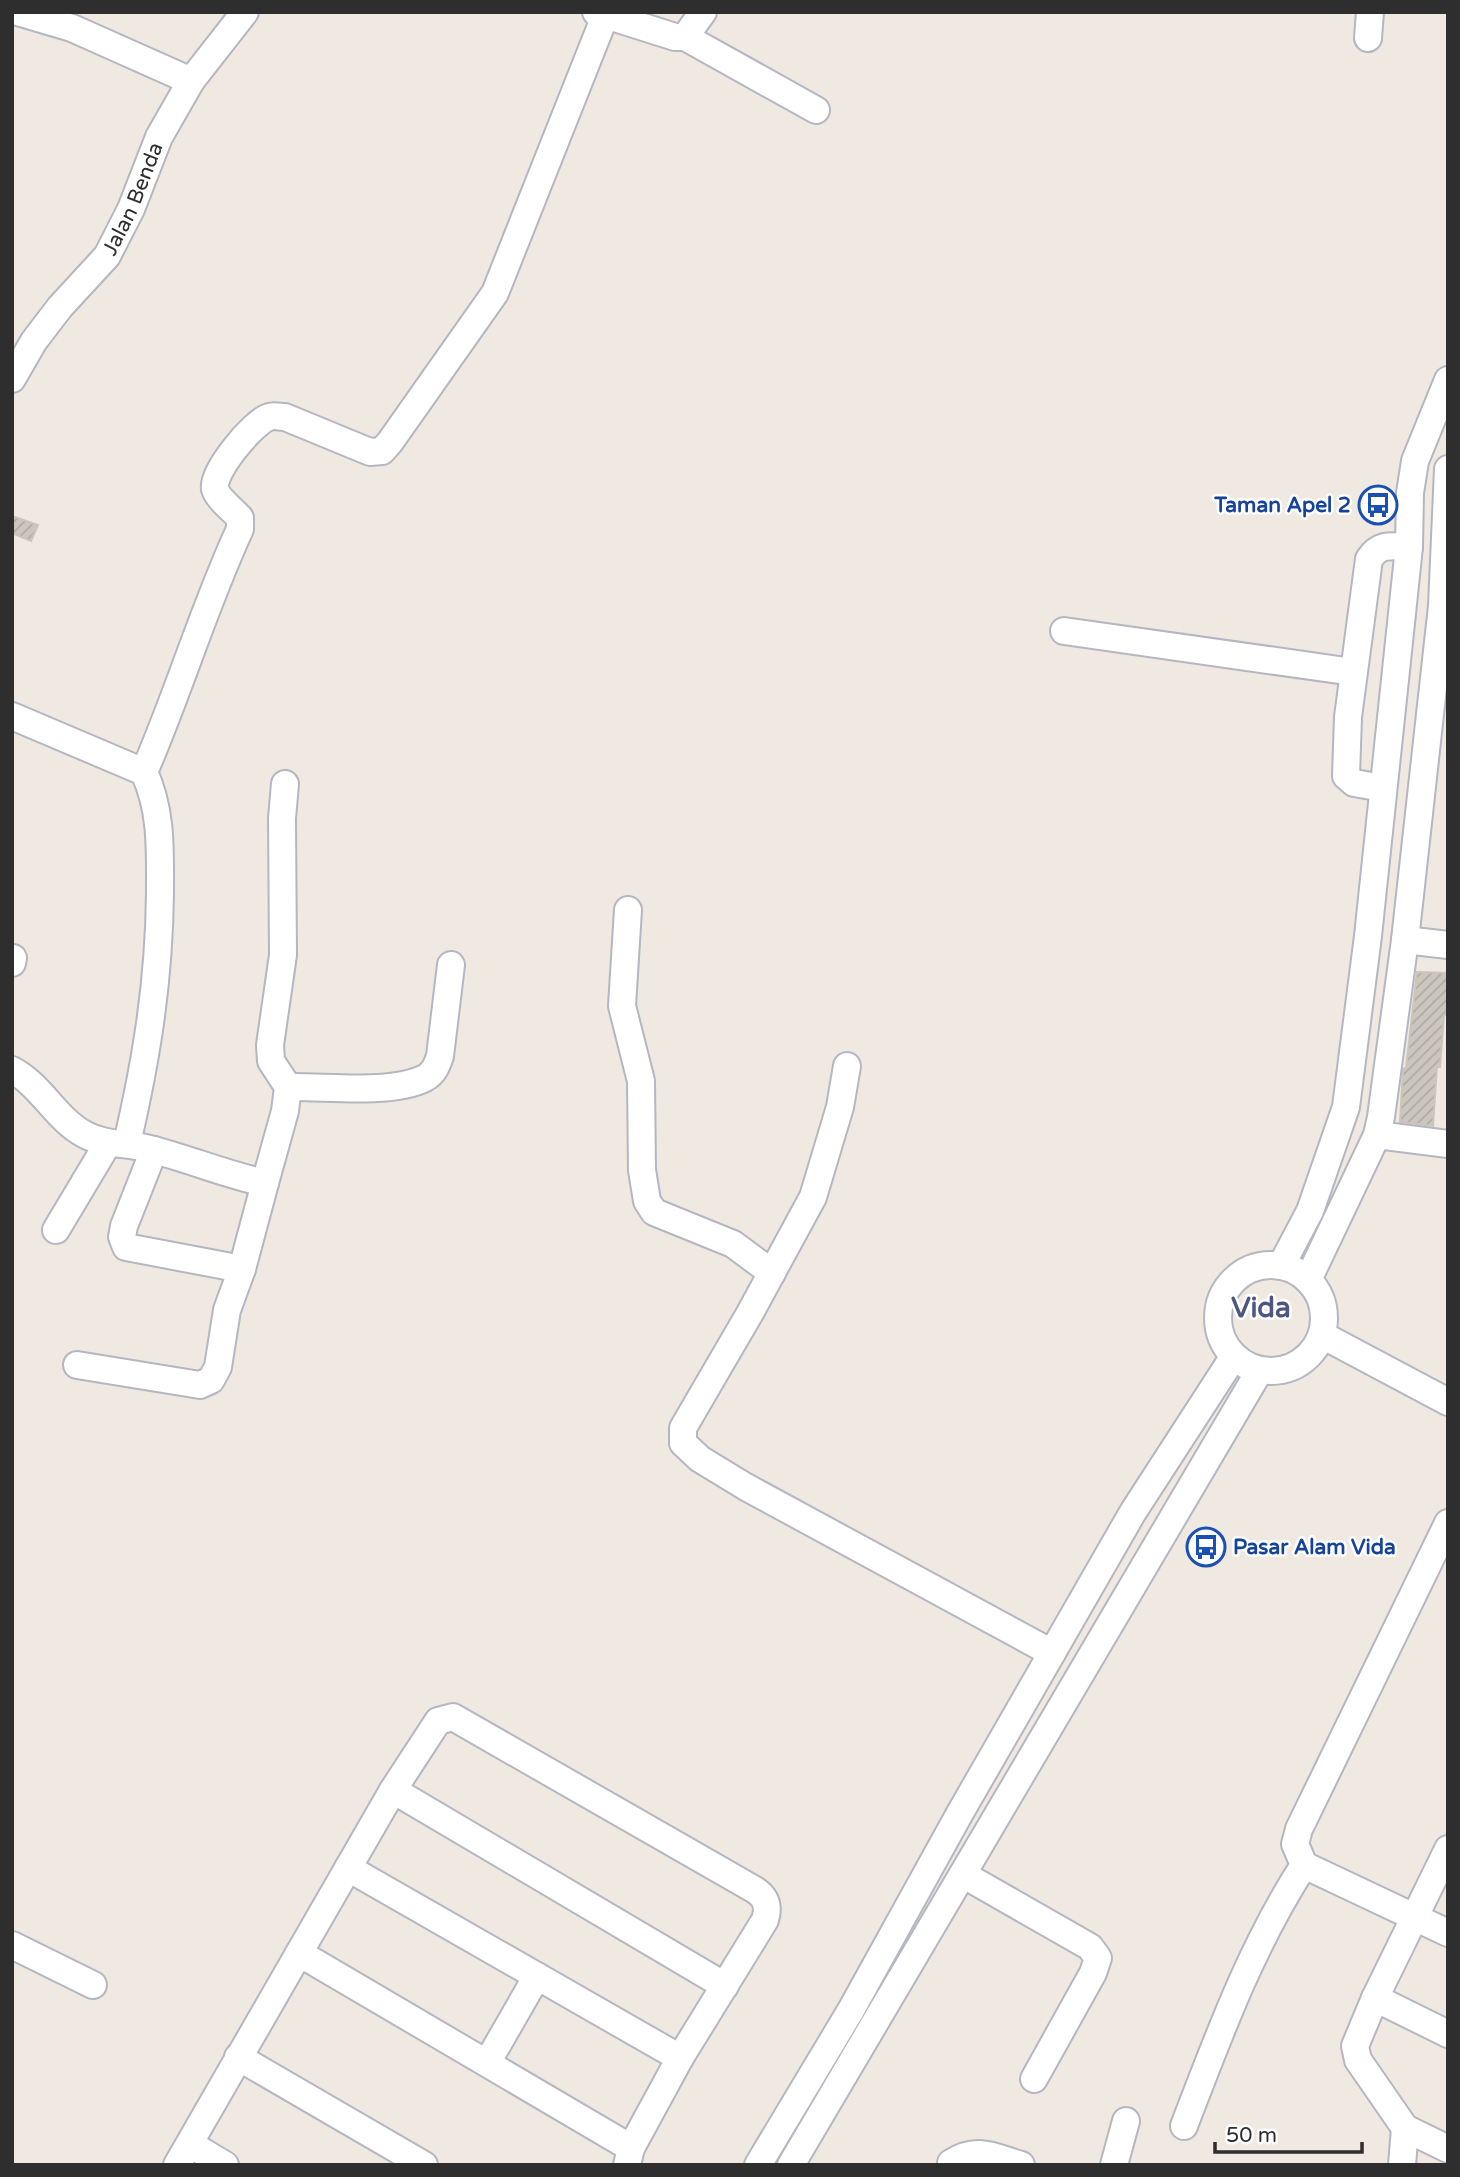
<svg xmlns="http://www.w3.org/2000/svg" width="1460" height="2177" font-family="'Varela Round',sans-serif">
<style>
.building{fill:url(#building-hatch);stroke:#cbc5ba;stroke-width:2}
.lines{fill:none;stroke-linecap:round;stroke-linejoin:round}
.minor-casing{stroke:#b4b7c1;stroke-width:30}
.minor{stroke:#fff;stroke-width:26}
.labels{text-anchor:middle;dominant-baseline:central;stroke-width:5;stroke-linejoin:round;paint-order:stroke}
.street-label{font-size:21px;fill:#2e2e2e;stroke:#fff}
.transit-label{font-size:21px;font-weight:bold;fill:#164399;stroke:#fff;text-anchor:end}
.district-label{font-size:28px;font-weight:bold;fill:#4d5680;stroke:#fff}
</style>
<defs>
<pattern id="building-hatch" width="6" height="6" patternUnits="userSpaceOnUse" patternTransform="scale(1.75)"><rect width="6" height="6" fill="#cbc7bf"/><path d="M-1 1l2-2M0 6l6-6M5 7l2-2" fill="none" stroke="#afaba4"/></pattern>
</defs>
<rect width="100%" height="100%" fill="#efe9e1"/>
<!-- building -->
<path class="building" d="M 12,516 L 38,525 L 31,541 L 12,533 Z
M 1417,972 L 1448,973 L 1448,1003 L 1446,1015 L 1444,1015 L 1440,1067 L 1437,1067 L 1433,1126 L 1400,1122 L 1403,1069 L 1406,1068 Z"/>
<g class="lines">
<defs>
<g id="minor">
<path d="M 18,12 L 72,28 L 191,81"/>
<path d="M 596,12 L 675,37 L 685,37 L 703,12"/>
<path d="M 685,37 L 816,110"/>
<path d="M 1368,38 L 1370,12"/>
<path id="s1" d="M 12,379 L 34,341 L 60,307 L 107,256 L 131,209 L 159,137 L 191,81 L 245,12"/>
<path d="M 1064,631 L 1353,672"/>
<path d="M 12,716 L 144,772 C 162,811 160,850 160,893 C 159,981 147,1057 127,1143"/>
<path d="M 144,772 C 179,692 203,609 240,529 L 240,518 C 233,510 218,499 215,489 C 211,473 253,422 269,417 C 274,415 280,417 285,417 L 370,452 L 382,451 L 390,442 L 495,293 L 605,16"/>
<path d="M 1383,788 L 1354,783 L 1346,776 L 1348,717 L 1369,559 C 1380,543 1391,546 1409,547"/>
<path d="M 628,910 L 622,1006 L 641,1081 L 642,1170 L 647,1201 L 654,1212 L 733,1244 L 772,1273"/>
<path d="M 1405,940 L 1448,945"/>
<path d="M 12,963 L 13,958"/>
<path d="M 847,1066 L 840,1107 L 813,1197 L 750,1313 L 683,1428 L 683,1443 L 700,1459 L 746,1487 L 1052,1653"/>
<path d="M 12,1070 C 41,1085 56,1119 84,1134 C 103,1145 126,1143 146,1148 C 187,1158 224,1174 265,1183 L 242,1269 L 227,1310 L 218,1367 L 211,1380 L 200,1385 L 77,1365"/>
<path d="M 288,1087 C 327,1086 391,1095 425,1078 C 434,1073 437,1065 440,1056 L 451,965"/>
<path d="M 1377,1135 L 1448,1144"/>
<path d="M 154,1150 L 124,1226 L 122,1237 L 126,1247 L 242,1269"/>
<path d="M 265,1183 L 285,1111 L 288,1087 L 271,1061 L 270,1045 L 283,955 L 282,818 L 285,784"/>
<path d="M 56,1230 L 108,1143"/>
<circle cx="1271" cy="1318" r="53"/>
<path d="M 1281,1266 L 1310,1211 L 1346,1107 L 1368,936 L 1409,547 L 1410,493 L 1415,461 L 1448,380"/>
<path d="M 1308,1280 L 1377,1135 L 1381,1117 L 1405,940 L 1442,606 L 1448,469"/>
<path d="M 1322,1335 L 1448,1402"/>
<path d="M 1448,1523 L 1299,1829 L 1295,1844 L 1304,1865 L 1448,1933"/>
<path d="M 393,1790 L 725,1986"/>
<path d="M 348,1868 L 680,2058"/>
<path d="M 964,1875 L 1090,1947 L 1098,1958 L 1093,1973 L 1034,2079"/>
<path d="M 12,1945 L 93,1985"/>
<path d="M 299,1953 L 631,2148"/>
<path d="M 1375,1998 L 1448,2034"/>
<path d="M 238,2057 L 424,2165"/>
<path d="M 487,2063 L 537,1976"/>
<path d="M 1184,2126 C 1219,2035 1251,1947 1304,1865"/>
<path d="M 1405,2128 L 1448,2149"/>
<path d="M 190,2144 L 225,2165"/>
<path d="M 951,2163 C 977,2146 994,2157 1021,2165"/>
<path d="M 177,2165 L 393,1790 L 438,1721 L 453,1717 L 755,1890 C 767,1898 769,1907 765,1920 L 680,2058 L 631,2148 L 627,2165"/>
<path d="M 758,2165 L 851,2010 L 960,1813 L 1133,1512 L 1234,1356"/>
<path d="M 791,2165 L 1260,1370"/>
<path d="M 1114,2165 L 1126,2121"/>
<path d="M 1402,2165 L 1405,2128 L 1358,2060 L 1355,2046 L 1375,1998 L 1448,1849"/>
</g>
</defs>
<!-- minor casing -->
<use href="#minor" class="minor-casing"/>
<!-- minor -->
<use href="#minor" class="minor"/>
</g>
<!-- icons -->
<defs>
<symbol id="bus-ring" viewBox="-11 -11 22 22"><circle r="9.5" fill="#fff" stroke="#1a4fb4" stroke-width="1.5"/><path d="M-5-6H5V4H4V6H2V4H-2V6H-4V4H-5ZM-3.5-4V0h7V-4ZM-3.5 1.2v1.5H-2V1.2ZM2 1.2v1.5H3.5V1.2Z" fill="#1a4fb4"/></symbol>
</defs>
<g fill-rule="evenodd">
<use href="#bus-ring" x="1356" y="483" width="44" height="44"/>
<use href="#bus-ring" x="1184" y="1525" width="44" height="44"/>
</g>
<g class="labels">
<!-- street labels -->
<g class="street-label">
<text stroke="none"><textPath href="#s1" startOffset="219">Jalan Benda</textPath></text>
</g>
<!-- transit labels -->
<g class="transit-label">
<text x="1351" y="505">Taman Apel 2</text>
<text x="1233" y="1547" text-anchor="start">Pasar Alam Vida</text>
</g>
<!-- district labels -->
<g class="district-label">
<text x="1261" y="1308">Vida</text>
</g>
</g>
<!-- border -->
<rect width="1460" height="2177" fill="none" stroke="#2e2e2e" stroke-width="28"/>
<!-- scale -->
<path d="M1215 2142v10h147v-10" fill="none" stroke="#2e2e2e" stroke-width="3.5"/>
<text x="1226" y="2142" font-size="21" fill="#2e2e2e" stroke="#ffffff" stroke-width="5" paint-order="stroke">50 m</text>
</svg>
